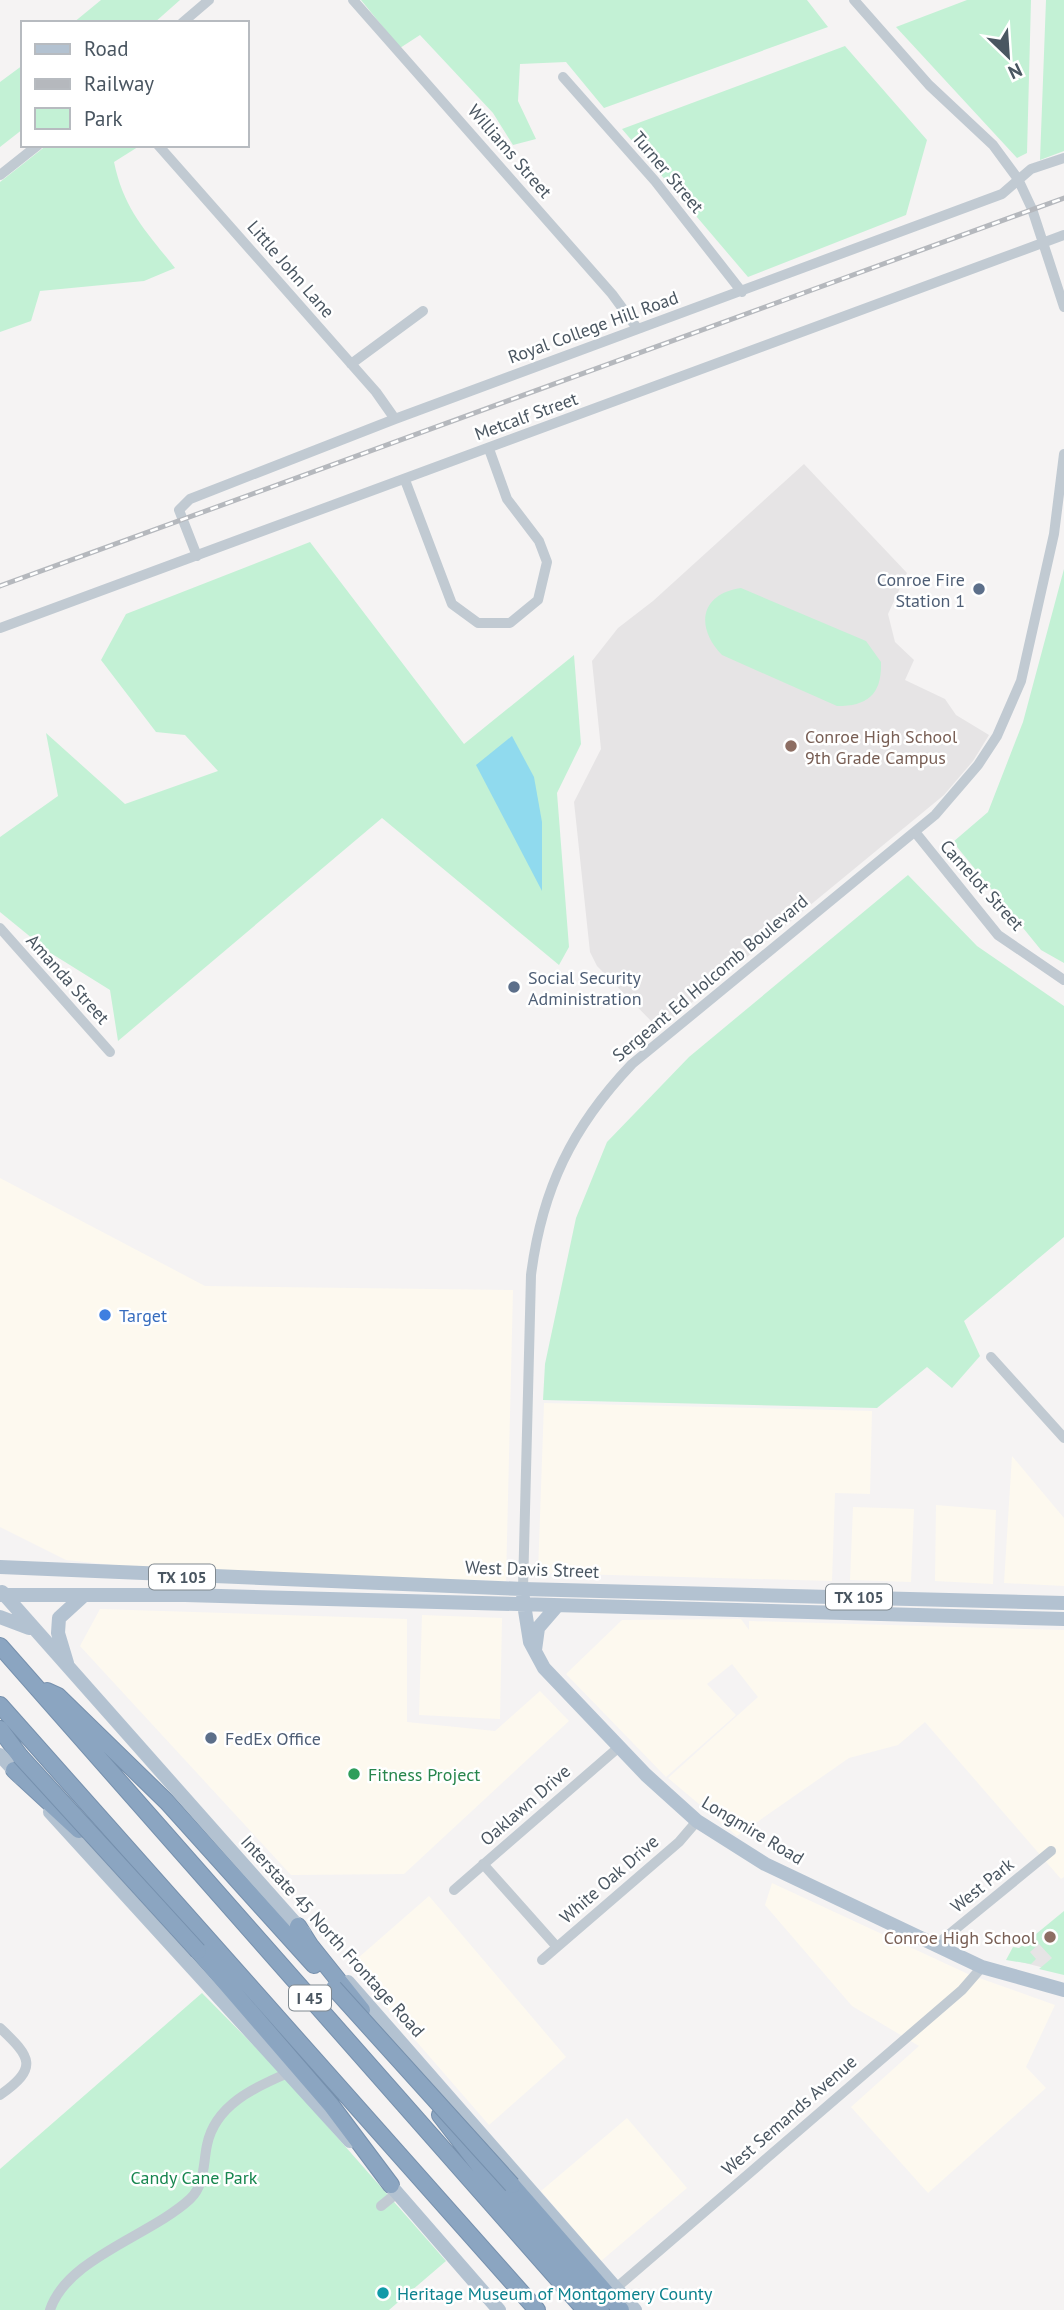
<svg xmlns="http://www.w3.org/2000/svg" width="1064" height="2310" font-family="'PT Sans',sans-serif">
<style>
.commercial{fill:#fdf9ef}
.education{fill:#e6e4e5}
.green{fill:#c3f1d5}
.water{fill:#90daee}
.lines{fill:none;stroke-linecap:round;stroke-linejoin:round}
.highway-casing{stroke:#7690ad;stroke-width:18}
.minor{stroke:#c1cad2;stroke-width:10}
.major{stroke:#b3c2d1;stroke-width:14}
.highway{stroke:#8ba5c1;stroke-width:16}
.rail-casing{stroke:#b5b8bd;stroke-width:5}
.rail{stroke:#fff;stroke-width:2.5;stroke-dasharray:8;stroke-linecap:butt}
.highway-bridge-casing{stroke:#7690ad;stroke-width:18;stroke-linecap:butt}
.highway-bridge{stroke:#8ba5c1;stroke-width:16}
.service-dot{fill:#5c6f8a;stroke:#fff;stroke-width:2.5}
.education-dot{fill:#8d6e63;stroke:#fff;stroke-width:2.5}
.shop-dot{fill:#3f7fe0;stroke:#fff;stroke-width:2.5}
.leisure-dot{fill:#2e9e5b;stroke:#fff;stroke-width:2.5}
.culture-dot{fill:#0f9aa8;stroke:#fff;stroke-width:2.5}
.labels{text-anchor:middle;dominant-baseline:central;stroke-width:5;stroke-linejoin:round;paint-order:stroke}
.shield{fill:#fff;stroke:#808990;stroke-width:2}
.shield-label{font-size:16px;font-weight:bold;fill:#4a5661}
.street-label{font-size:18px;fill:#4a5661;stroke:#fff}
.service-label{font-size:18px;fill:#4e5e75;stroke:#fff;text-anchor:start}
.education-label{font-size:18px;fill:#785e54;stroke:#fff;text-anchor:start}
.shop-label{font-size:18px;fill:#366cbe;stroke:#fff;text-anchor:start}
.leisure-label{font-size:18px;fill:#27864d;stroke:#fff;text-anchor:start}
.park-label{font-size:18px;fill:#17864f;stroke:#fff}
.culture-label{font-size:18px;fill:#0d838f;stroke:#fff;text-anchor:start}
</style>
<rect width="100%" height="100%" fill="#f5f3f3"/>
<!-- commercial -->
<path class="commercial" d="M 0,1178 L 205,1286 L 513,1290 L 506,1581 L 170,1571 L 66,1560 L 0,1527 Z
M 544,1403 L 872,1411 L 870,1494 L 835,1493 L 832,1581 L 538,1573 Z
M 1012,1456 L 1064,1518 L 1064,1586 L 1004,1583 Z
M 936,1505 L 996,1510 L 993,1584 L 935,1581 Z
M 853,1507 L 914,1509 L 911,1582 L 850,1580 Z
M 100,1609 L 407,1619 L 407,1722 L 495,1731 L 540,1691 L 569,1721 L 404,1874 L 291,1875 L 80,1646 Z
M 422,1615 L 502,1618 L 500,1719 L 419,1715 Z
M 741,1619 L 749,1630 L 749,1621 L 1064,1630 L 1064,1877 L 1061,1879 L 925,1722 L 898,1745 L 849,1758 L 737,1836 L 668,1778 L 758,1697 L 732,1664 L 707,1684 L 736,1715 L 666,1777 L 566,1674 L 622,1620 Z
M 772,1883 L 968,1974 L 1055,2005 L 1026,2067 L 1046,2088 L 928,2193 L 851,2107 L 919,2046 L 852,2006 L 765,1905 Z
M 429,1896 L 566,2057 L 489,2125 L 350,1965 Z
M 627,2118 L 687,2188 L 601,2261 L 541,2191 Z"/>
<!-- education -->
<path class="education" d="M 804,464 L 907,573 L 888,614 L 895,642 L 914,660 L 905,680 L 945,699 L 956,715 L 989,735 L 973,761 L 944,795 L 662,1027 L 658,1028 L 597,966 L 590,952 L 574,802 L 601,749 L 592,661 L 618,628 L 653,601 Z
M 1064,1914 L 1064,1973 L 1009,1959 Z"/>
<!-- green -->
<path class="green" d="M 101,0 L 180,0 L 154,23 L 73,23 Z
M 361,0 L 807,0 L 828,27 L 604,108 L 566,62 L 520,64 L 518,101 L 536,139 L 513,145 L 493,113 L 420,35 L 400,48 Z
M 967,0 L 1031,0 L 1027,153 L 1017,158 L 896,27 Z
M 1046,0 L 1064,0 L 1064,151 L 1040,160 Z
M 845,46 L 927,140 L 906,215 L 748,277 L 622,129 Z
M 23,65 L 23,129 L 0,147 L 0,82 Z
M 47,145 L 141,145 L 114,162 C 124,210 146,231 175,268 L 144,281 L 40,291 L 31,321 L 0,332 L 0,182 Z
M 310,542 L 464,744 L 574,655 L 581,744 L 557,793 L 569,947 L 559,965 L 382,818 L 118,1041 L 110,990 L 49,952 L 0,912 L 0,837 L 58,796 L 46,733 L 125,804 L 218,771 L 185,735 L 156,732 L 101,660 L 126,614 Z
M 1064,569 L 1064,963 L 1041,950 L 953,842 L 988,812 L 1023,722 Z
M 741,588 L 866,641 L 881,662 C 882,694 868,706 837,706 L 722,655 C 695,627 700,594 741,588 Z
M 908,875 L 977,946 L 1064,1006 L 1064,1237 L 964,1321 L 980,1356 L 952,1388 L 927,1367 L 877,1408 L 543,1400 L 545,1364 L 576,1218 L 607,1142 L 689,1057 Z
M 1064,1911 L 1064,1975 L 1039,1969 L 1052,1958 L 1039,1944 L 1030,1952 L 1036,1959 L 1031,1964 L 1006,1960 L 1013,1947 L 1019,1948 Z
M 202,1993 L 278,2070 L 446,2261 L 389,2310 L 0,2310 L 0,2169 Z"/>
<!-- water -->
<path class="water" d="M 512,736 L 534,777 L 542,822 L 542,891 L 476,765 Z"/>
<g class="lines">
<defs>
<path id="highway" d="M 0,1646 L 585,2310
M 47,1691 L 58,1696 L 167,1802 L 314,1965
M 0,1705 L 537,2310
M 0,1729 L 20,1756
M 14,1770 L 79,1830
M 298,1926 L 310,1945 L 362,2010
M 198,1951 L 331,2105 L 391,2185
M 440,2115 L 509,2204 L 601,2310
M 512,2185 L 621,2310"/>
</defs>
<!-- highway casing -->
<use href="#highway" class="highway-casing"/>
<!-- minor -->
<path class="minor" d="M 353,0 L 612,294 L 637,328
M 854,0 L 929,85 L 993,145 L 1018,179 L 1032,209 L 1064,307
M 182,23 L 209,0
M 563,77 L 655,181 L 742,292
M 158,145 L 376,392 L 395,419
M 0,175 L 38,145
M 351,364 L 423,311
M 405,480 L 452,604 L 478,623 L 510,623 L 538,600 L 547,562 L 539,541 L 507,499 L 489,449
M 197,556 L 179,510 L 190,499 L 395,419 L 1002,194 L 1031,169 L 1064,158
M 0,628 L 1064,235
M 915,832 L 998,935 L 1064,980
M 0,928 L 110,1052
M 991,1357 L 1064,1438
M 523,1589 L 531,1275 C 542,1189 572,1127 632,1064 L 935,815 L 978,765 L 997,736 L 1021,681 L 1054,534 L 1064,454
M 483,1864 L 557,1947
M 454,1890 L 619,1747
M 936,1945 L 1051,1851
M 542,1960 L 679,1842 L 697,1821
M 0,2028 C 31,2057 39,2068 0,2095
M 381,2206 L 397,2193
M 616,2288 L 962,1990 L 982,1967
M 50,2310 C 67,2258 150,2236 190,2199 C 205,2185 203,2164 207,2145 C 215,2105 255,2087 288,2073"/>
<!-- major -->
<path class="major" d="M 0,1567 L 523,1589 L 1064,1603
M 2,1592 L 304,1933
M 0,1595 L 185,1595 L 1064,1619
M 523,1598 L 530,1642 L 544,1668 L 646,1775 L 697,1821 L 765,1864 L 982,1967 L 1064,1990
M 0,1617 L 29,1628
M 535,1650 L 538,1628 L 557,1606
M 67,1663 L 58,1633 L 59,1618 L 82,1597
M 0,1755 L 21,1778
M 50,1812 L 350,2141
M 348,1982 L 635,2310
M 385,2179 L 499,2310"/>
<!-- highway -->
<use href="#highway" class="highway"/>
<defs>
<path id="rail" d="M 0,586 L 1064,198"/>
</defs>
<!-- rail casing -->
<use href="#rail" class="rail-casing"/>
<!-- rail -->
<use href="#rail" class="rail"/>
<defs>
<path id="highway-bridge" d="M 20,1756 L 198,1951
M 334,1988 L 512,2185"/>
</defs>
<!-- highway-bridge casing -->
<use href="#highway-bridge" class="highway-bridge-casing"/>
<!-- highway-bridge -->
<use href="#highway-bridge" class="highway-bridge"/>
</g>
<!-- markers -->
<g class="service-dot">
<circle cx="979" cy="589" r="7"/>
<circle cx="514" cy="987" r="7"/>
<circle cx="211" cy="1738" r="7"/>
</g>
<g class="education-dot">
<circle cx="791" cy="746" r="7"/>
<circle cx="1050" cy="1937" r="7"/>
</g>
<circle class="shop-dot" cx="105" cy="1315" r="7"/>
<circle class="leisure-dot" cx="354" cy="1774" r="7"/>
<circle class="culture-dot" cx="383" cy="2293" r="7"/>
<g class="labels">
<!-- shield labels -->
<g class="shield">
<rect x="149" y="1564.5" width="66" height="25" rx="5"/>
<rect x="826" y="1584.5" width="66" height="25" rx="5"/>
<rect x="289" y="1985.5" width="42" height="25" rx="5"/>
</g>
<g class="shield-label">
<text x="182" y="1577">TX 105</text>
<text x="859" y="1597">TX 105</text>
<text x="310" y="1998">I 45</text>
</g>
<!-- street labels -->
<g class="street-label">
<text transform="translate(510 151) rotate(49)">Williams Street</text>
<text transform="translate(668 172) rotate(50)">Turner Street</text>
<text transform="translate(291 269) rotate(49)">Little John Lane</text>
<text transform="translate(593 327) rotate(-20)">Royal College Hill Road</text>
<text transform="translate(526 416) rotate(-20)">Metcalf Street</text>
<text transform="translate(982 885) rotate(48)">Camelot Street</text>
<text transform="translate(710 978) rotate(-40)">Sergeant Ed Holcomb Boulevard</text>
<text transform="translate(68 979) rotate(48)">Amanda Street</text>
<text transform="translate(532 1569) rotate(2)">West Davis Street</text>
<text transform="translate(525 1805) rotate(-41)">Oaklawn Drive</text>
<text transform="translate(753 1830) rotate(31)">Longmire Road</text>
<text transform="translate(609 1879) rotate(-41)">White Oak Drive</text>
<text transform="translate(982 1885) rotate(-39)">West Park</text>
<text transform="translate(333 1936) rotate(48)">Interstate 45 North Frontage Road</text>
<text transform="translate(789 2115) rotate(-41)">West Semands Avenue</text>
</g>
<!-- service labels -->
<g class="service-label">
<text x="965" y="579" text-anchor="end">Conroe Fire<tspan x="965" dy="21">Station 1</tspan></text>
<text x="528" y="977">Social Security<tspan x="528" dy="21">Administration</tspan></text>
<text x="225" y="1738">FedEx Office</text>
</g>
<!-- education labels -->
<g class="education-label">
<text x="805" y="736">Conroe High School<tspan x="805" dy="21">9th Grade Campus</tspan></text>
<text x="1036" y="1937" text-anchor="end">Conroe High School</text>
</g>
<!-- shop labels -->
<g class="shop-label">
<text x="119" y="1315">Target</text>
</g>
<!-- leisure labels -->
<g class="leisure-label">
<text x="368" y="1774">Fitness Project</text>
</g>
<!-- park labels -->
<g class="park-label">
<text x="194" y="2177">Candy Cane Park</text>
</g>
<!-- culture labels -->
<g class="culture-label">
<text x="397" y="2293">Heritage Museum of Montgomery County</text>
</g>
</g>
<!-- legend -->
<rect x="21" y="21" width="228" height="126" fill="#ffffff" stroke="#b7bbc0" stroke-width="2"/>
<rect x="35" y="44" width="35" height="10" fill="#b3c2d1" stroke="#b7bbc0" stroke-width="2"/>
<text x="84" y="56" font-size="21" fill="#4a5661">Road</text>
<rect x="35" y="79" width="35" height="10" fill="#b5b8bd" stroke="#b7bbc0" stroke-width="2"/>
<text x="84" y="91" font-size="21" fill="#4a5661">Railway</text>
<rect x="35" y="108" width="35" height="21" fill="#c3f1d5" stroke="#b7bbc0" stroke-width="2"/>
<text x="84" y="126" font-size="21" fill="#4a5661">Park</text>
<!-- north arrow -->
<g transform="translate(1008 56) rotate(155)" stroke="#ffffff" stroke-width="5" paint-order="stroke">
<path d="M0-5L12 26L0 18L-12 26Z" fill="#4a5661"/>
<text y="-10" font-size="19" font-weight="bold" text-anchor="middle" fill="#4a5661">N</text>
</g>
</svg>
